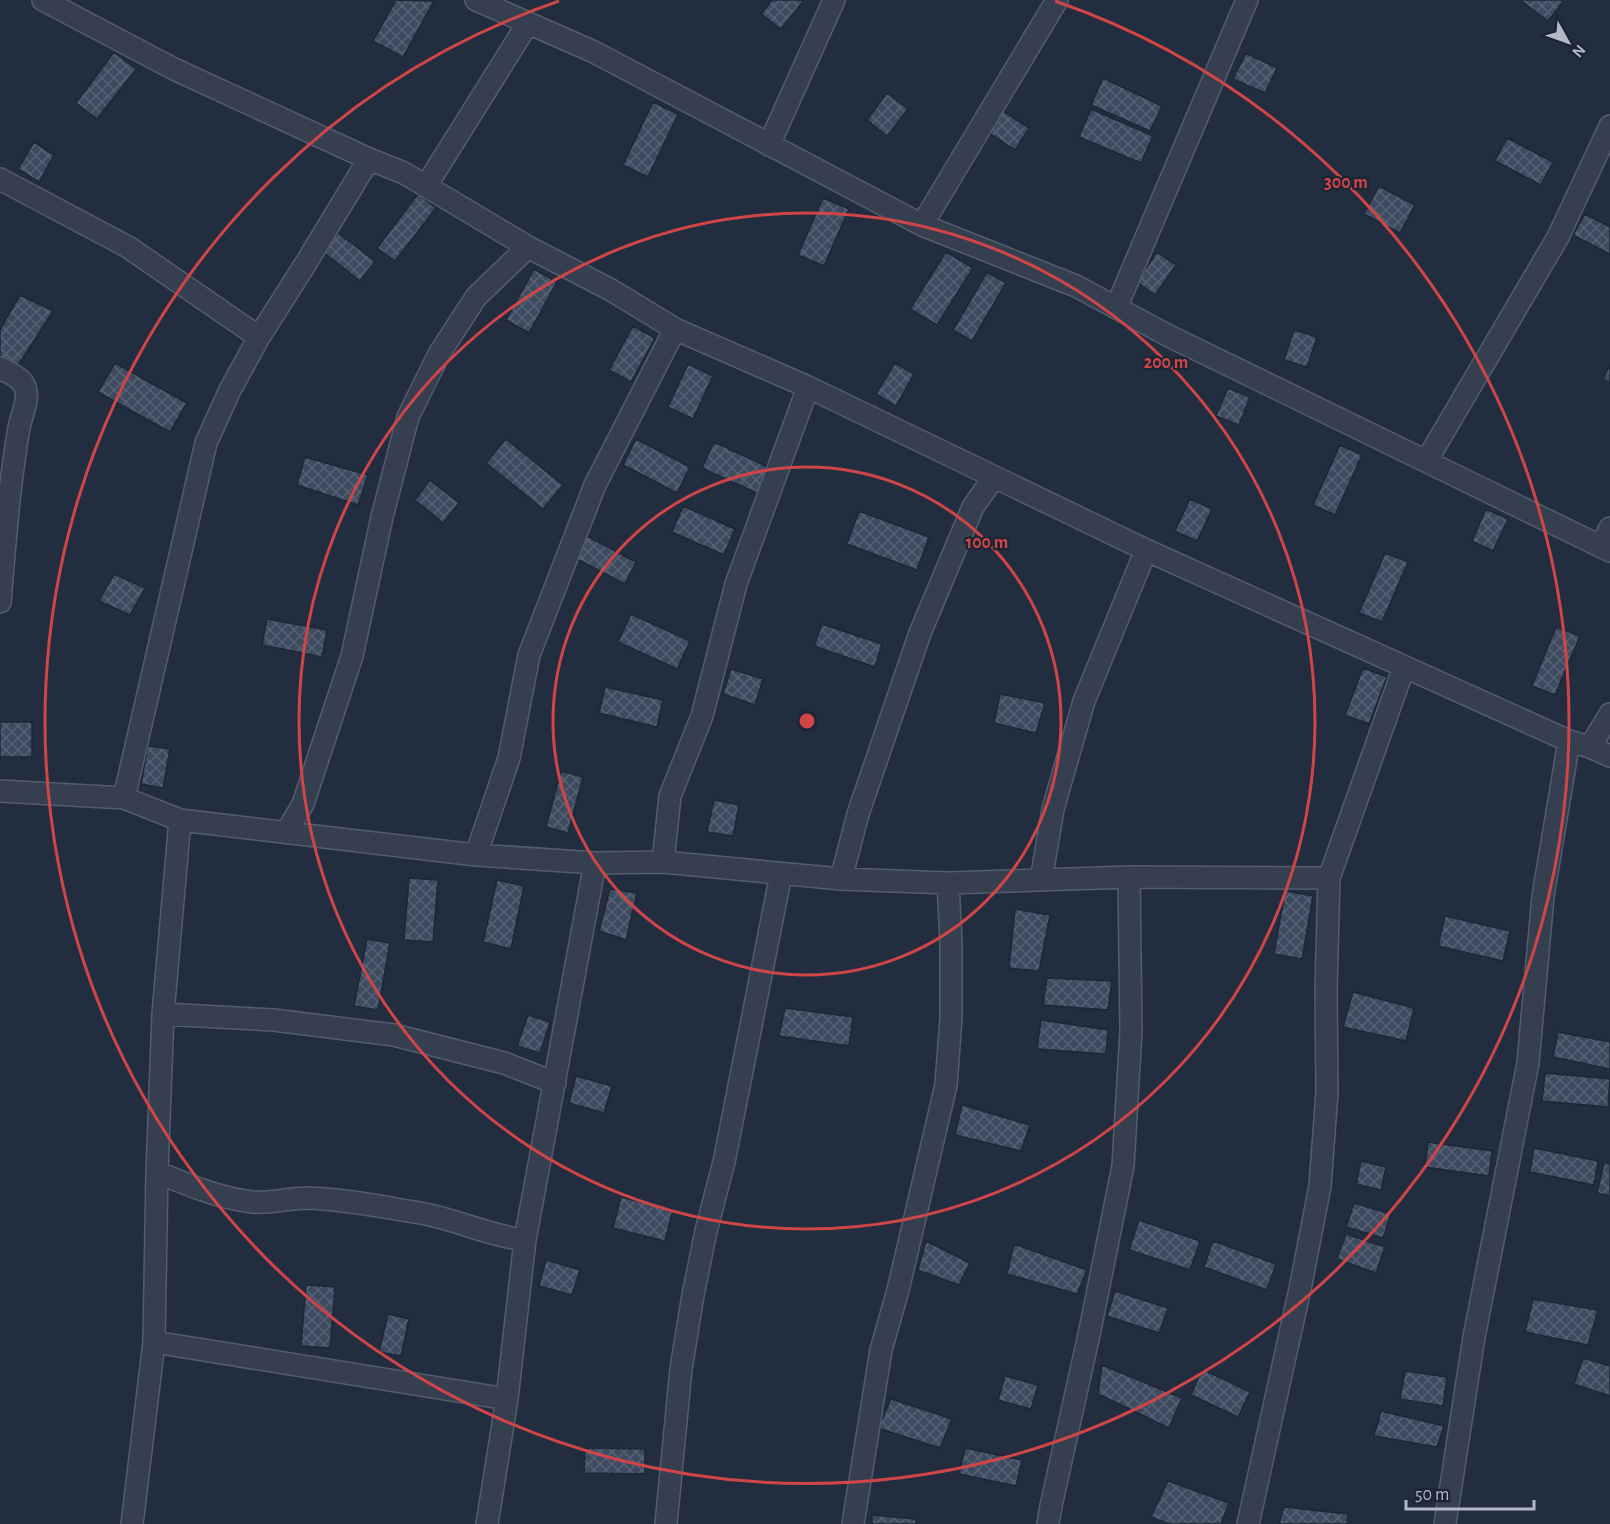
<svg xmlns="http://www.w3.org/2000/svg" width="1610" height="1524" font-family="'Alegreya Sans',sans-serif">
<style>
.building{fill:url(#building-cross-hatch);stroke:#1d2736;stroke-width:1.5}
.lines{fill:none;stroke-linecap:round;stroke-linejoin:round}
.minor-casing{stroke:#545d6d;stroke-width:24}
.minor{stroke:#363f4f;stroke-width:21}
.ring{fill:none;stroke:#cf4548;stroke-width:3}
.centre{fill:#cf4548;stroke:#1b2534;stroke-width:3}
.ring-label{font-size:18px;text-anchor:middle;font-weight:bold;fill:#cf4548;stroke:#1b2534;stroke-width:4.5;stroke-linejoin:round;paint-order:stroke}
</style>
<defs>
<pattern id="building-cross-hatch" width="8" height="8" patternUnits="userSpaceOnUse" patternTransform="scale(1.5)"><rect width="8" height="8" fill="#3e4a5f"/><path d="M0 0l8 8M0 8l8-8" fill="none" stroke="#586275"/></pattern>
</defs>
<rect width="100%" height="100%" fill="#222d3f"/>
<!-- building -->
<path class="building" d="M 396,0 L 434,1 L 403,57 L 373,41 Z
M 772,0 L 804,0 L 781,29 L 761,14 Z
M 1520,0 L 1560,0 L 1563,2 L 1548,21 Z
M 114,52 L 136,69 L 97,119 L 76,103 Z
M 1246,53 L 1277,68 L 1265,93 L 1233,79 Z
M 1103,78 L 1162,106 L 1150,131 L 1091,105 Z
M 887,93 L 908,109 L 887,136 L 867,120 Z
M 653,102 L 678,114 L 648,177 L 623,165 Z
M 1000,109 L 1029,128 L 1015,150 L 986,131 Z
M 1091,109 L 1153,136 L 1141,163 L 1079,137 Z
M 1507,138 L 1553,162 L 1541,185 L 1495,161 Z
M 34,142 L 54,155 L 39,182 L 18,169 Z
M 1379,186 L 1415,205 L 1400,233 L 1364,214 Z
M 418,194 L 436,208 L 395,261 L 377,248 Z
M 823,198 L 849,209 L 824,266 L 798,255 Z
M 1585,214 L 1610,227 L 1610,254 L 1573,235 Z
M 338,233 L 375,261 L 360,281 L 323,252 Z
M 946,252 L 973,268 L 937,325 L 910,309 Z
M 1157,252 L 1176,265 L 1155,295 L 1137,282 Z
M 534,269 L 557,282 L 529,333 L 506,320 Z
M 987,272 L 1006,283 L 972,341 L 953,330 Z
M 20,295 L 53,311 L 17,367 L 0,357 L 0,330 Z
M 633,326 L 655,338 L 631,382 L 609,370 Z
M 1294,330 L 1317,337 L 1307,367 L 1284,360 Z
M 115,363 L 187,403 L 170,432 L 98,392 Z
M 895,363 L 914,374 L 896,406 L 876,394 Z
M 688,364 L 713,376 L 693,419 L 668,407 Z
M 1610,365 L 1610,383 L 1603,379 Z
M 1228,388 L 1250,397 L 1239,425 L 1216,416 Z
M 506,439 L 563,485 L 543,509 L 486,463 Z
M 636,439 L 690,467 L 677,493 L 623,465 Z
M 714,442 L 772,469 L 759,494 L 702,468 Z
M 1340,445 L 1362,455 L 1335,515 L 1313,505 Z
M 305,457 L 368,475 L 358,505 L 297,485 Z
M 430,480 L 459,503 L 443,523 L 415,500 Z
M 1190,499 L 1212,509 L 1197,541 L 1175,531 Z
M 683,506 L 735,529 L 724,555 L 672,532 Z
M 1486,509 L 1508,519 L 1493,551 L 1472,541 Z
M 859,511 L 929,537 L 917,570 L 847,544 Z
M 587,536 L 636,562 L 625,584 L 575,558 Z
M 1385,553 L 1408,562 L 1382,622 L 1359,613 Z
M 114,574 L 145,588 L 130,615 L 99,601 Z
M 631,614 L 690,641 L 677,669 L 618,642 Z
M 267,619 L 327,630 L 322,657 L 262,645 Z
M 822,624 L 882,644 L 875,667 L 814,646 Z
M 1556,627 L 1580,636 L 1555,695 L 1532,686 Z
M 1363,668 L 1387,677 L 1369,724 L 1345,715 Z
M 731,669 L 763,679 L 755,705 L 723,694 Z
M 605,687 L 663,700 L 657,727 L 599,713 Z
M 1000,694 L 1045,703 L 1036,733 L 994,723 Z
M 0,722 L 32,722 L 32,757 L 0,757 Z
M 148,746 L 170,749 L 163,788 L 141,784 Z
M 561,771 L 583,777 L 568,833 L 546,827 Z
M 714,800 L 739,805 L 733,836 L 707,832 Z
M 409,878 L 438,880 L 433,942 L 404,940 Z
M 497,880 L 524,886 L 511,949 L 483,942 Z
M 610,889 L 637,893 L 626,940 L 599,931 Z
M 1285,891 L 1313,896 L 1302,959 L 1274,954 Z
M 1015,909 L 1050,915 L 1039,971 L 1009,968 Z
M 1445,916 L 1510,931 L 1503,961 L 1438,946 Z
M 367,939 L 390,943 L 378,1010 L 354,1006 Z
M 1047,978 L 1112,981 L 1108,1010 L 1043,1005 Z
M 1353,992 L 1414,1008 L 1406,1041 L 1343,1027 Z
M 785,1008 L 853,1017 L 849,1046 L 779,1036 Z
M 528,1015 L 550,1022 L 540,1053 L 517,1046 Z
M 1041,1020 L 1108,1030 L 1106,1054 L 1037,1049 Z
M 1558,1032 L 1610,1042 L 1610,1069 L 1553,1057 Z
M 1545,1073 L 1610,1079 L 1608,1107 L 1542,1101 Z
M 576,1076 L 612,1086 L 604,1113 L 569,1103 Z
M 962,1105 L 1030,1125 L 1021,1151 L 955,1135 Z
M 1428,1142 L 1492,1151 L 1489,1176 L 1425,1167 Z
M 1534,1148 L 1598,1161 L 1594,1185 L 1530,1172 Z
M 1361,1161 L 1386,1167 L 1381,1190 L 1356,1184 Z
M 1604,1163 L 1610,1164 L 1610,1196 L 1597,1193 Z
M 621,1197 L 673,1210 L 665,1241 L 613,1228 Z
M 1354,1203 L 1391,1214 L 1383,1238 L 1346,1227 Z
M 1139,1220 L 1200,1241 L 1190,1270 L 1129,1250 Z
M 1346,1234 L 1385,1247 L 1376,1273 L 1337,1259 Z
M 926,1241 L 970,1263 L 959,1285 L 918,1270 Z
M 1213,1241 L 1276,1264 L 1267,1290 L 1204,1267 Z
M 1014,1244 L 1087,1270 L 1077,1294 L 1007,1274 Z
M 546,1260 L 580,1270 L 572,1295 L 539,1286 Z
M 306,1285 L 335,1287 L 330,1348 L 301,1346 Z
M 1115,1291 L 1168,1308 L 1159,1333 L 1107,1316 Z
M 1533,1299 L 1598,1310 L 1588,1345 L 1525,1332 Z
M 388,1314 L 409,1319 L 401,1356 L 379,1352 Z
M 1583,1358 L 1610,1366 L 1610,1396 L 1574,1384 Z
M 1102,1365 L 1182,1398 L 1169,1428 L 1098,1394 Z
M 1202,1369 L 1250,1392 L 1238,1417 L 1191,1395 Z
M 1405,1371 L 1447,1377 L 1443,1406 L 1400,1399 Z
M 1005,1376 L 1038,1385 L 1031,1409 L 998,1400 Z
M 891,1399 L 952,1419 L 940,1448 L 878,1428 Z
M 1381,1411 L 1444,1426 L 1437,1447 L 1374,1436 Z
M 585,1448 L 645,1449 L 645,1474 L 584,1473 Z
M 965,1448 L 1022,1460 L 1016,1486 L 959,1474 Z
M 1168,1481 L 1229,1503 L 1221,1524 L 1169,1524 L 1151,1517 Z
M 1284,1507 L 1348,1514 L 1347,1524 L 1279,1524 Z
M 872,1515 L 916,1519 L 916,1524 L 872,1524 Z"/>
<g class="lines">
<defs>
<path id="minor" d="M 43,0 L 174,69 L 369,159 L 404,173 L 528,247 L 611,290 L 675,329 L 808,387 L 1146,550 L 1569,741 L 1590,747 L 1610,756
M 476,0 L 594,52 L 922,225 L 1076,286 L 1167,335 L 1610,551
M 769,145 L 834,0
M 0,179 L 128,247 L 259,337 L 306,263 L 369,159
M 426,186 L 528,23
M 922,225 L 1057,0
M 1116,308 L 1247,0
M 0,368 C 9,373 21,377 25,387 C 30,400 21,415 19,428 C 9,485 5,544 0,602
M 1427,460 L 1558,237 L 1610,126
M 1601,547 L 1610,528
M 1590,747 L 1610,714
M 0,791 L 124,798 L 180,820 L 476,855 L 595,863 L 663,862 L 841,879 L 948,883 L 1129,877 L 1329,878
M 124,798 L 206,443 L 230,390 L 259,337
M 286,833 L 303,804 L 352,656 L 382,517 L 408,417 L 439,354 L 476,297 L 528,247
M 476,855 L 509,758 L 529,655 L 595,485 L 675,329
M 663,862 L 670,796 L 702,716 L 736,584 L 808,387
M 841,879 L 858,814 L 920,633 L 973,507 L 994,477
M 1041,880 L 1053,809 L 1084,701 L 1146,550
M 163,1014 L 274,1020 L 394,1035 L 504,1063 L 555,1083
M 157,1172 C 188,1185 219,1198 252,1202 C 270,1204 289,1198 307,1198 C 344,1199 383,1207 420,1213 C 456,1219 489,1236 525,1240
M 154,1342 L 507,1399
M 132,1524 L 154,1342 L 157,1172 L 163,1014 L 180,820
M 487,1524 L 507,1399 L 525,1240 L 595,863
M 666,1524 L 681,1369 L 693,1295 L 706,1231 L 724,1162 L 781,874
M 853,1524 L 881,1350 L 898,1290 L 946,1085 L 951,1018 L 951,943 L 948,883
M 1048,1524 L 1051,1506 L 1090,1330 L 1123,1166 L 1131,1031 L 1129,877
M 1248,1524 L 1300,1289 L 1320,1186 L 1327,1092 L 1326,990 L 1329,878 L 1404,667
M 1445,1524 L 1474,1337 L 1528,1063 L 1543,896 L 1569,741"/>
</defs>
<!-- minor casing -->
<use href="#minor" class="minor-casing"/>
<!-- minor -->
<use href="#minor" class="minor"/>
</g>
<!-- distance rings -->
<g class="ring">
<circle cx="807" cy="721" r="254"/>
<circle cx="807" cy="721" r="508"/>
<path d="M1055 1A762 762 0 1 1 559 1"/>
</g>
<circle cx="807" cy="721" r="9" class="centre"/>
<g class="ring-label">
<text x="1346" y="188">300 m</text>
<text x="1166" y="368">200 m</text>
<text x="987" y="548">100 m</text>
</g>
<!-- north arrow -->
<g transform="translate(1568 42) rotate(130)" stroke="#1b2534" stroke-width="4.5" paint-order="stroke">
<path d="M0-4.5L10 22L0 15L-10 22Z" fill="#b2baca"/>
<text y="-9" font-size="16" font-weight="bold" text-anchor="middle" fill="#b2baca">N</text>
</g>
<!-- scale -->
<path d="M1406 1500v9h128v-9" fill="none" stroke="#b2baca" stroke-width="3"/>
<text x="1415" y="1500" font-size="18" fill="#b2baca" stroke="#1b2534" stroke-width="4.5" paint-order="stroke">50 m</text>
</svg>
